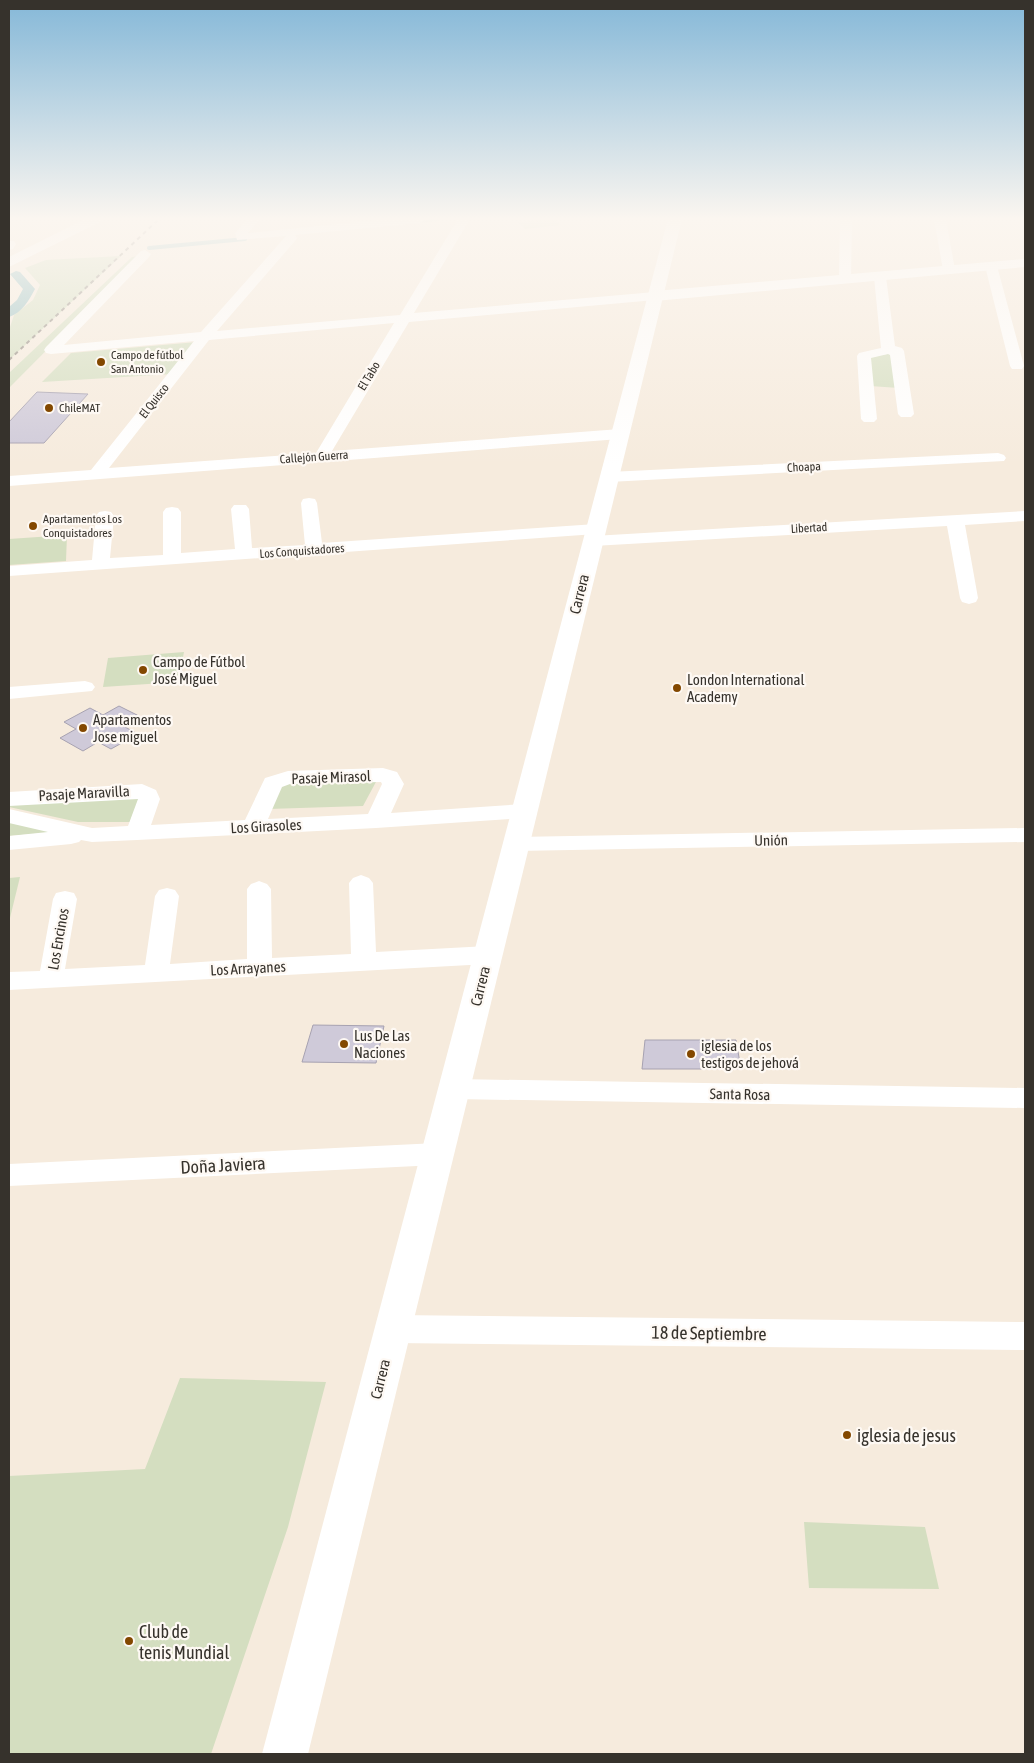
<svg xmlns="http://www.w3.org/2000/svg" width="1034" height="1763" font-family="'Asap Condensed',sans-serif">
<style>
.green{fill:#d4dec0}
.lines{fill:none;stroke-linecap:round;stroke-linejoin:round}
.stream{stroke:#92bec1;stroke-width:4}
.canal{fill:#92bec1;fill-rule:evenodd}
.building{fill:#cfcad9;stroke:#a7a2b1}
.minor{fill:#fff;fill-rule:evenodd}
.tertiary{fill:#fff;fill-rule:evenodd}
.primary{fill:#fff;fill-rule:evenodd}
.motorway{fill:#fff;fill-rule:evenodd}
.rail{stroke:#928a80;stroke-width:2;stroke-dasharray:4 4;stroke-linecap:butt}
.poi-dot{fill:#834800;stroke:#fef9f4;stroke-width:2}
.labels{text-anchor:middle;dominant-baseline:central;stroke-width:4.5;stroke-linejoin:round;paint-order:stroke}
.far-poi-label{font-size:12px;fill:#36322c;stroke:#fef9f4;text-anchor:start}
.far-street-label{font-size:12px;fill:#36322c;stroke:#fef9f4}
.street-label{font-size:15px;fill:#36322c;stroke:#fef9f4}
.poi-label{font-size:15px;fill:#36322c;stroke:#fef9f4;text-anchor:start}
.near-street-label{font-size:18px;fill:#36322c;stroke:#fef9f4}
.near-poi-label{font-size:18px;fill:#36322c;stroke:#fef9f4;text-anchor:start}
</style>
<rect width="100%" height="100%" fill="#f6ebdd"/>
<!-- green -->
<path class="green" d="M 554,219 L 561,225 L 525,229 L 518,222 Z
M 121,256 L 9,360 L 9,330 L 14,315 L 33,300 L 40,285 L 25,268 L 46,260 Z
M 140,256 L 9,388 L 9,373 L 132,257 Z
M 197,342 L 173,374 L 42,382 L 71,353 Z
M 894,353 L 899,388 L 870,386 L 867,357 Z
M 67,535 L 66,561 L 9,565 L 9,539 Z
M 184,652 L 178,682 L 103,687 L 108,658 Z
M 377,780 L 363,806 L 268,809 L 280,783 Z
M 140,796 L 130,822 L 78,822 L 9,807 L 9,801 Z
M 9,821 L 58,832 L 9,836 Z
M 20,877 L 9,922 L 9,878 Z
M 180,1378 L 326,1382 L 288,1527 L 211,1754 L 9,1754 L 9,1476 L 145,1469 Z
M 804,1522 L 925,1527 L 939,1589 L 809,1588 Z"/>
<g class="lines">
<!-- stream -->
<path class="stream" d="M 416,221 L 438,219
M 149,248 L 245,239"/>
<!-- canal -->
<path class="canal" d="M 16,271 L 20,272 L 35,289 C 29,300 22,313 9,317 L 9,307 L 17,300 L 23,289 L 10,274 Z"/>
</g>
<!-- building -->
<path class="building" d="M 37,392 L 88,394 L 44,443 L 9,443 L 9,422 Z
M 119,706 L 141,717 L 125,727 L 138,734 L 111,749 L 98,742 L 83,751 L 60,738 L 76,729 L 64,722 L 90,708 L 103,715 Z
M 313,1025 L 384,1026 L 376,1063 L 302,1062 Z
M 645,1040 L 736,1040 L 741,1069 L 642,1069 Z"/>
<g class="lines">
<!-- minor -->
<path class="minor" d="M 248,219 L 260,219 L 248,233 L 388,219 L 426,219 L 420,223 L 295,235 L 297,238 L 295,241 L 217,331 L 400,315 L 458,219 L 470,219 L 414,313 L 655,292 L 662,296 L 655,300 L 409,322 L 332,451 L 620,429 L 626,431 L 628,434 L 626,437 L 620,439 L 9,486 L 9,476 L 91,470 L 194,341 L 51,354 L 46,353 L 44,350 L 46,347 L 141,251 L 145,250 L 151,254 L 149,257 L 64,345 L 201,332 L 286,236 L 237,240 L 235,233 ZM 394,323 L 316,453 L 109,468 L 209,340 Z
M 840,219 L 852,219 L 851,279 L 845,283 L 839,279 Z
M 934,219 L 946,219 L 955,270 L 954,273 L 949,274 L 943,270 Z
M 9,241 L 14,241 L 16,244 L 13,249 L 9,250 Z
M 991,262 L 997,266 L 1024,366 L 1022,369 L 1012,369 L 1010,366 L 985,266 Z
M 880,273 L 886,277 L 895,346 L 902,348 L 904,351 L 914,414 L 911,417 L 901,417 L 898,414 L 890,355 L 888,354 L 871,358 L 877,419 L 874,422 L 864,422 L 861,419 L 857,356 L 859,353 L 881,348 L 874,277 Z
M 998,453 L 1004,455 L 1006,458 L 1004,461 L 609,482 L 603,480 L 601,477 L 603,474 L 609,472 Z
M 309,498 L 315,499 L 317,503 L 322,543 L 596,524 L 602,525 L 605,529 L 602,533 L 596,534 L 9,576 L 9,566 L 92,560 L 96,516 L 99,512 L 105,511 L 111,512 L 114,516 L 110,558 L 163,555 L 163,512 L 166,508 L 172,507 L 178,508 L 181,512 L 181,553 L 235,549 L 231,509 L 234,505 L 246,505 L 249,509 L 252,548 L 305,545 L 301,503 L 303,499 Z
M 1025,511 L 1025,521 L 965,525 L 978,598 L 976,602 L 969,604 L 962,602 L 960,598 L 947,526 L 593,546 L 587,545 L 584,541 L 587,537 L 593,536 Z
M 85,681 L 92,683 L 95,687 L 92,691 L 9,699 L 9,687 Z
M 383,768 L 397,772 L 404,784 L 391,813 L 524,804 L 532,806 L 535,811 L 532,816 L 524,818 L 376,828 L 137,840 L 92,842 L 81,840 L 79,842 L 71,844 L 9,850 L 9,836 L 48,832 L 9,823 L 9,809 L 92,828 L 128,826 L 138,799 L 9,806 L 9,792 L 142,784 L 156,790 L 160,799 L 151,825 L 245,820 L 265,778 L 288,771 ZM 381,782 L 382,784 L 368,814 L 268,819 L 282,787 L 290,784 Z
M 1025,828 L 1025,842 L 516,851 L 508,849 L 504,844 L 508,839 L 516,837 Z
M 361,875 L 369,878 L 373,883 L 376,952 L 488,946 L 497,949 L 501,955 L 497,961 L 488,964 L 9,990 L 9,972 L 40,971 L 53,899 L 56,893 L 65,891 L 74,893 L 77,899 L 65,969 L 145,965 L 155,896 L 159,890 L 167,888 L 175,890 L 179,896 L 170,964 L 247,959 L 247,889 L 251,884 L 259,881 L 267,884 L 271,889 L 272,958 L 351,954 L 349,883 L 353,878 Z
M 454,1079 L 1025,1088 L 1025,1108 L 454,1099 L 444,1096 L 440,1089 L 444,1082 Z
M 437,1143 L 447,1146 L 451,1154 L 447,1162 L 437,1165 L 9,1186 L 9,1164 Z
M 393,1315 L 1025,1322 L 1025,1350 L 393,1343 L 382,1339 L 377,1329 L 382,1319 Z"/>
<!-- tertiary -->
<path class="tertiary" d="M 1025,259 L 1025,267 L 655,301 L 650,299 L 647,296 L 650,293 L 655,291 Z"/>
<!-- primary -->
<path class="primary" d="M 668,219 L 682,219 L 308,1754 L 262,1754 Z"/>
<!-- motorway -->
<path class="motorway" d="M 85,219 L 102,219 L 100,222 L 9,267 L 9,257 Z"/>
<!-- rail -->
<path class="rail" d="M 9,360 L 159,219"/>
</g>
<!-- sky -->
<linearGradient id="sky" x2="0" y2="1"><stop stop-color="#85b8d8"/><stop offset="0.47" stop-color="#fbf6f0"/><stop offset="1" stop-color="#fbf6f0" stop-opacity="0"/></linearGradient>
<rect width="1034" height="465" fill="url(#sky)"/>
<!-- markers -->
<g class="poi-dot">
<circle cx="101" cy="362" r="5"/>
<circle cx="49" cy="408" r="5"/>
<circle cx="33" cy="526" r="5"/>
<circle cx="143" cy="670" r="5"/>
<circle cx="677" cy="688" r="5"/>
<circle cx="83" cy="728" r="5"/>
<circle cx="344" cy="1044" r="5"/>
<circle cx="691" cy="1054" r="5"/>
<circle cx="847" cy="1435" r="5"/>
<circle cx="129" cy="1641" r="5"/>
</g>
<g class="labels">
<!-- far-poi labels -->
<g class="far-poi-label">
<text x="111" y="355">Campo de fútbol<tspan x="111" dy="14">San Antonio</tspan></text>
<text x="59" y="408">ChileMAT</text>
<text x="43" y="519">Apartamentos Los<tspan x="43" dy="14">Conquistadores</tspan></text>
</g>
<!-- far-street labels -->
<g class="far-street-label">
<text transform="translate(369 376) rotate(-59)">El Tabo</text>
<text transform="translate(154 401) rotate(-52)">El Quisco</text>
<text transform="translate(314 457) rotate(-4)">Callejón Guerra</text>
<text transform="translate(804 467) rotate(-3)">Choapa</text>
<text transform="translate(809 528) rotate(-3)">Libertad</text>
<text transform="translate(302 551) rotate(-4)">Los Conquistadores</text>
</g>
<!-- street labels -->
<g class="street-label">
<text transform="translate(579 594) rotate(-76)">Carrera</text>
<text transform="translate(331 777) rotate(-2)">Pasaje Mirasol</text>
<text transform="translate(84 793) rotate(-3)">Pasaje Maravilla</text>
<text transform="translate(266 826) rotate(-3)">Los Girasoles</text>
<text transform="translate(771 840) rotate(-1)">Unión</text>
<text transform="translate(58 939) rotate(-80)">Los Encinos</text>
<text transform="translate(248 968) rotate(-3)">Los Arrayanes</text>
<text transform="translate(480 986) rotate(-76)">Carrera</text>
<text transform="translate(740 1094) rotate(1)">Santa Rosa</text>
<text transform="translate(380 1379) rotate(-76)">Carrera</text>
</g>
<!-- poi labels -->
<g class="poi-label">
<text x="153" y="661">Campo de Fútbol<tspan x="153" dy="17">José Miguel</tspan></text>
<text x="687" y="679">London International<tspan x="687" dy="17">Academy</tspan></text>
<text x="93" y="719">Apartamentos<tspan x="93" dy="17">Jose miguel</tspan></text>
<text x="354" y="1035">Lus De Las<tspan x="354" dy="17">Naciones</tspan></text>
<text x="701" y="1045">iglesia de los<tspan x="701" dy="17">testigos de jehová</tspan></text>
</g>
<!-- near-street labels -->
<g class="near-street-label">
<text transform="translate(223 1165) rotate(-3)">Doña Javiera</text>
<text transform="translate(709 1333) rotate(1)">18 de Septiembre</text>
</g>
<!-- near-poi labels -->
<g class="near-poi-label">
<text x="857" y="1435">iglesia de jesus</text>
<text x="139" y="1631">Club de<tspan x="139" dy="21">tenis Mundial</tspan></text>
</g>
</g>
<!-- border -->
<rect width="1034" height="1763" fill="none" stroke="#36322c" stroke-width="20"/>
</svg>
